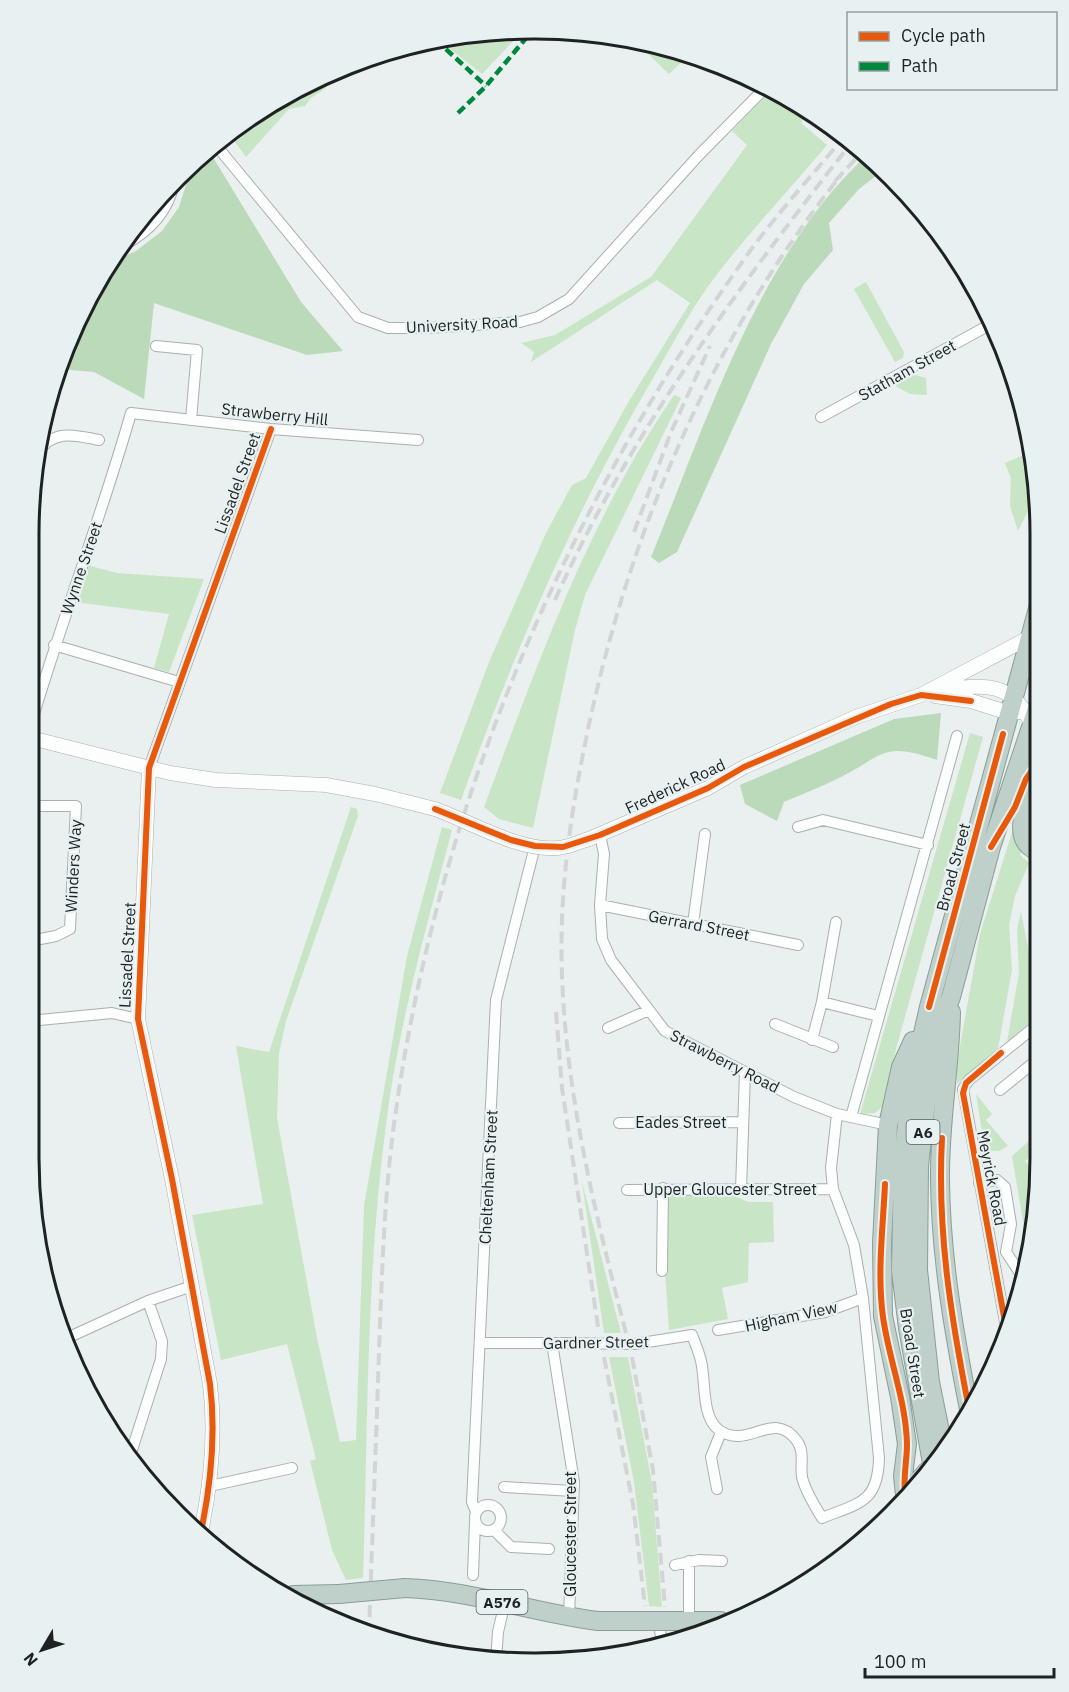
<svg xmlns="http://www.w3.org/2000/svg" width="1069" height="1692" font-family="'IBM Plex Sans',sans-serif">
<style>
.green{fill:#c8e6c6}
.forest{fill:#bbdab9}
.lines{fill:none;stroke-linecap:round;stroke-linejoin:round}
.street-casing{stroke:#abafaf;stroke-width:12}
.secondary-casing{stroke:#abafaf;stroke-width:15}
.highway-casing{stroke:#8a9d99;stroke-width:20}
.street{stroke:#fcfdfd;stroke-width:10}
.secondary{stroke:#fcfdfd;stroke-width:14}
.highway{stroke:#bfd0cb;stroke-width:18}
.rail{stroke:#d3d5d5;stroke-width:4;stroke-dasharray:12 6;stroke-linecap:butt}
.street-bridge-casing{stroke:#abafaf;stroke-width:12;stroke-linecap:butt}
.secondary-bridge-casing{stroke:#abafaf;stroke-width:15;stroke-linecap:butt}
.highway-bridge-casing{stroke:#8a9d99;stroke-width:20;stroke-linecap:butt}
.street-bridge{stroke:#fcfdfd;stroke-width:10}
.secondary-bridge{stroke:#fcfdfd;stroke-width:14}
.highway-bridge{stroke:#bfd0cb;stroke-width:18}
.quiet{stroke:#00873e;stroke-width:4.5;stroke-dasharray:9 4.5;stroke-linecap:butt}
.cycleway-casing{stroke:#e7f1f2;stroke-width:10}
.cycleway{stroke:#e8590c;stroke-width:6}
.labels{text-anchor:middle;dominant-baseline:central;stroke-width:4.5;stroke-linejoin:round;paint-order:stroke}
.shield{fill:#e7f1f2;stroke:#5b6060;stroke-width:1.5}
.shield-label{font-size:15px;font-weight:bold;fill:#1f2222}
.street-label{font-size:16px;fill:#1f2222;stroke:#e7f1f2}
.rim{fill:none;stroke:#1f2222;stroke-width:3}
</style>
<rect width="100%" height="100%" fill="#eaefef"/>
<!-- green -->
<path class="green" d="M 517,31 L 518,36 L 482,74 L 439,40 L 469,33 Z
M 654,44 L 689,55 L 669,74 L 646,52 Z
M 335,72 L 326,88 L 311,98 L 305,106 L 289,109 L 246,157 L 229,134 L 282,96 Z
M 771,89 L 808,112 L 801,123 L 827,145 C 791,188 752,229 718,273 C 690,309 668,353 645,392 C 569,524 512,658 461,800 L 440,793 L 489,662 L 546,533 L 572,485 L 586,478 L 629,401 L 690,303 L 657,280 L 531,362 L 534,352 L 521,343 L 555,335 L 651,277 L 747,145 L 732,131 Z
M 866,282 L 904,352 L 903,358 L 895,362 L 854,289 Z
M 912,374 L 926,378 L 927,395 L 910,394 L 894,385 Z
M 674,395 L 681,398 L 585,595 L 575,630 L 533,828 L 499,819 L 484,807 C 537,665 588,521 674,395 Z
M 1031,452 L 1039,505 L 1031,505 L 1018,531 L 1010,506 L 1011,478 L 1005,463 Z
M 87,565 L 117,573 L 204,579 L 169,672 L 154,668 L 169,614 L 74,602 Z
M 970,733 L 983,737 L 896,1049 L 884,1105 L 875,1113 L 860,1114 Z
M 351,807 L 357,809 L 358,816 L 286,1021 L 279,1053 L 277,1118 L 317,1338 L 340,1442 L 356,1440 L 364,1206 L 407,956 L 442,827 L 452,830 C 427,925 400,1019 387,1117 C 366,1269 368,1425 363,1578 L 346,1580 L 332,1550 L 310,1461 L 316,1459 L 287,1344 L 221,1360 L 192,1215 L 263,1204 L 236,1046 L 269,1052 Z
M 1013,829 L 1022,850 L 1020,855 L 1029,863 L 1015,896 L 1009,925 L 1012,970 L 998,1049 L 957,1084 L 957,1063 L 980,934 Z
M 1021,912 L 1037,992 L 1037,1016 L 1007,1042 L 1019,973 L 1017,929 Z
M 976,1094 L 992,1114 L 986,1120 L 1008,1146 L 999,1151 L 990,1151 L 984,1145 Z
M 1030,1140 L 1037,1141 L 1037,1156 L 1032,1155 L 1025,1161 L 1034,1171 L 1036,1169 L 1033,1208 L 1036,1212 L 1036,1223 L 1032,1228 L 1024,1227 L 1012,1156 Z
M 582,1182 L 621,1333 L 604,1333 Z
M 731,1194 L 748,1202 L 773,1202 L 774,1242 L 749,1243 L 748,1282 L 722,1288 L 728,1319 L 669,1330 L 665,1270 L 667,1196 Z
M 609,1357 L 628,1357 L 652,1483 L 662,1607 L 649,1606 L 634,1482 Z"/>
<!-- forest -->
<path class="forest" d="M 208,149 L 301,302 L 343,351 L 307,355 L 154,303 L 144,399 L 94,372 L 60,369 L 67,341 L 113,261 L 136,251 L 162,231 L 179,207 L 193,163 Z
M 866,156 L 881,172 L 859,189 L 829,223 L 833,250 L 804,284 L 771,344 L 677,552 L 659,563 L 651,557 C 706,424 758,256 866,156 Z
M 941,713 L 937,760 C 882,741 885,755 839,778 C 821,787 802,794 784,802 L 777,821 L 745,804 L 740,785 L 894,719 Z"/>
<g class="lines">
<defs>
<path id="street" d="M 215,144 L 358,317 L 388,328 L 427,328 L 520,322 L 538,317 L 569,299 L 699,155 L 767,86
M 122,246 C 149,232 168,213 174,183
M 156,346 L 197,350 L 191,420
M 821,417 L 993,323
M 37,452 C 55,429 74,435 99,440
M 54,645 L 179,682
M 31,724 C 62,619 101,518 131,413 L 271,429 L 418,440
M 149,768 L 271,429
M 798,827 L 823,820 L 928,845
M 600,835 L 604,854 L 600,905 L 602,939 L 611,960 L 665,1031 L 794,1097 L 837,1114 L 888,1125
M 600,905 L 798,945
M 693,924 L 705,834
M 30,941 L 56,936 L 70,929 L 76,806 L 31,806
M 822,1002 L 836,922
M 29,1021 L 112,1013 L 138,1019
M 775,1024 L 833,1047
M 608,1028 L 649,1010
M 812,1040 L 822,1002 L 878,1016
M 1000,1090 L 1037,1060
M 851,1117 L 957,736
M 619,1123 L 743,1122
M 979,1183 L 997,1180 L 1005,1187 L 1011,1224 L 1006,1252 L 1022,1276
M 741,1189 L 745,1072
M 627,1190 L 833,1189
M 662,1271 L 663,1188
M 1005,1322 L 963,1089 L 969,1080 L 1037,1025
M 718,1330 L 825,1312 L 863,1298
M 65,1339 L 148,1301 L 192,1286
M 480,1343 L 557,1343
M 552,1343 L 574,1482 L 569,1618
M 635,1344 L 692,1335 C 695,1343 699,1352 701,1361 C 706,1381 701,1417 719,1430 C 748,1451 773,1408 797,1441 C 805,1452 800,1465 802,1477 C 805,1491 815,1506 822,1518 C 859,1503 878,1503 879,1458 L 863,1298 L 854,1245 L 833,1189 L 831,1168 L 837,1114
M 131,1453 L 161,1359 L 162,1341 L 148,1301
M 210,1486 L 292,1468
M 504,1487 L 573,1491
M 717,1489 L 711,1457 L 721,1432
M475 1518a13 13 0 1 1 26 0a13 13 0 1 1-26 0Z
M 476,1512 L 472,1502 L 496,1000 L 535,846
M 494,1530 L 511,1547 L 549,1549
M 675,1565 L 699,1560 L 722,1561
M 473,1575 L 475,1522
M 659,1621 L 662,1647
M 689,1621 L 689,1561
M 496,1661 L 498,1632 L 505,1602"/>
<path id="secondary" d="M 941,691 C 981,683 1016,681 1032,727
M 935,696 L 971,701 L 1009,713 L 1019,712
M 31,738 L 170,773 L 216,780 L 326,785 L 375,794 L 435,809
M 149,768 L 138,1019 L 172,1179 L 210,1384 C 216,1433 211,1484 201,1532
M 589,839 L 708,788 L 744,767 L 856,717 L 921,695 L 1030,637"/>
<path id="highway" d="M 1033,785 C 1026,806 1010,841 1038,851
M 1019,797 L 1026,779 L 1038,762
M 951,1012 C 950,1068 939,1125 940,1181 C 941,1259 954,1333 969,1409
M 944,1451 L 930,1382 L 918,1270 L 919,1166 L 928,1085 L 937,1033 L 951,997 L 991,847 L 1038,706
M 933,1469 L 908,1328 L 901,1271 L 903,1163 L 911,1086 L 929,1007 L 1039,605
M 913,1487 L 927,1471
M 905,1495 L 903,1476 L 907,1444 L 900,1397 L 883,1316 L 882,1243 L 888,1125 L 901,1067 L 913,1041
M 405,1588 C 471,1590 534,1613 598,1621
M 293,1595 L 339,1594
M 677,1621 L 721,1621"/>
</defs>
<!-- street casing -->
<use href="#street" class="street-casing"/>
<!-- secondary casing -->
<use href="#secondary" class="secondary-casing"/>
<!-- highway casing -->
<use href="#highway" class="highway-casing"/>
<!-- street -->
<use href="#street" class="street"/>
<!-- secondary -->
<use href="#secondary" class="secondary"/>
<!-- highway -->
<use href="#highway" class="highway"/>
<!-- rail -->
<path class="rail" d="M 835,181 L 862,152
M 634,532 L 671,432 L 710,346
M 555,600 C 629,434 740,285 852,142
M 556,1012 L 562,1088 L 599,1333
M 626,1333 C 596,1217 566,1096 562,975 C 559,899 569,823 584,749 C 625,541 709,341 841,175
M 604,1357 L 633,1504 L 645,1606
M 632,1357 L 653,1470 L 665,1607
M 369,1635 C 372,1541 376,1446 379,1352 C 382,1273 384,1195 395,1117 C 438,810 559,521 738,268 C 770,221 809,179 845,136"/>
<defs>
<path id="street-bridge" d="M 560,1343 L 635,1344"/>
<path id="secondary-bridge" d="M 435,809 C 471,822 520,852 558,848 C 569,847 579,842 589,839"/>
<path id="highway-bridge" d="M 927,1471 L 935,1467
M 339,1594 L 405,1588
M 598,1621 L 677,1621"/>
</defs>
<!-- street-bridge casing -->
<use href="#street-bridge" class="street-bridge-casing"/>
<!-- secondary-bridge casing -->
<use href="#secondary-bridge" class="secondary-bridge-casing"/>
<!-- highway-bridge casing -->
<use href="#highway-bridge" class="highway-bridge-casing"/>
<!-- street-bridge -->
<use href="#street-bridge" class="street-bridge"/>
<!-- secondary-bridge -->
<use href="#secondary-bridge" class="secondary-bridge"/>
<!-- highway-bridge -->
<use href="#highway-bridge" class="highway-bridge"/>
<!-- quiet -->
<path class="quiet" d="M 436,40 L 486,86
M 458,113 L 486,86 L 532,31
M 85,1380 L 88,1378"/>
<defs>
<path id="cycleway" d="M 435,809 L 511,840 L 535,846 L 563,847 L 600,835 L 708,788 L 744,767 L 891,704 L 921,695 L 971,701
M 991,847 L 1015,807 L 1026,779 L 1038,762
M 929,1007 L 1003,734
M 1001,1053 L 966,1083 L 963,1093 L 1005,1322
M 942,1138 C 937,1232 951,1317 969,1409
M 885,1184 C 883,1227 877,1274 883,1317 C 889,1360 906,1401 907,1444 C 907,1461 903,1477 905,1495
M 201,1532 C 211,1484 216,1433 210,1384 L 172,1179 L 138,1019 L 149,768 L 271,429"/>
</defs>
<!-- cycleway casing -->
<use href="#cycleway" class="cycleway-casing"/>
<!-- cycleway -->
<use href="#cycleway" class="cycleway"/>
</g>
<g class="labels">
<!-- shield labels -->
<g class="shield">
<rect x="906.5" y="1120" width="33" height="24" rx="4.5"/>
<rect x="476.5" y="1590" width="51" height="24" rx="4.5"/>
</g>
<g class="shield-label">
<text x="923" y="1132">A6</text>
<text x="502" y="1602">A576</text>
</g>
<!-- street labels -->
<g class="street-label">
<text transform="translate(462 324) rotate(-3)">University Road</text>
<text transform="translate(907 370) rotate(-29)">Statham Street</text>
<text transform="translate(275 414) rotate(6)">Strawberry Hill</text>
<text transform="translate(237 483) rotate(-70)">Lissadel Street</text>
<text transform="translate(81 568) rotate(-71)">Wynne Street</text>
<text transform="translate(675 786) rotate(-25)">Frederick Road</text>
<text transform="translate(73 866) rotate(-87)">Winders Way</text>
<text transform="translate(953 867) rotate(-75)">Broad Street</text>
<text transform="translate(699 925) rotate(11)">Gerrard Street</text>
<text transform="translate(127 955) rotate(-87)">Lissadel Street</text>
<text transform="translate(725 1061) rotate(27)">Strawberry Road</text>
<text x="681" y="1122">Eades Street</text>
<text transform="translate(488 1177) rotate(-87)">Cheltenham Street</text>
<text transform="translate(992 1178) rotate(79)">Meyrick Road</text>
<text x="730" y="1189">Upper Gloucester Street</text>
<text transform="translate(791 1316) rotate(-12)">Higham View</text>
<text transform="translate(596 1342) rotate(-1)">Gardner Street</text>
<text transform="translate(913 1353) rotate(81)">Broad Street</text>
<text transform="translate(570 1534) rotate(-90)">Gloucester Street</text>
</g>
</g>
<!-- crop -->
<path d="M0 0H1069V1692H0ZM534 39H535A495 495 0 0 1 1030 534V1158A495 495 0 0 1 535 1653H534A495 495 0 0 1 39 1158V534A495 495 0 0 1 534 39Z" fill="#e7f1f2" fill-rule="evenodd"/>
<path class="rim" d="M534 39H535A495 495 0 0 1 1030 534V1158A495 495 0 0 1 535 1653H534A495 495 0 0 1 39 1158V534A495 495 0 0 1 534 39Z"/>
<!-- legend -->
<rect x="847" y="12" width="210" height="78" fill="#e7f1f2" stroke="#979e9f" stroke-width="1.5"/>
<rect x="859" y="32" width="30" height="9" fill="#e8590c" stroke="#979e9f" stroke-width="1.5"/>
<text x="901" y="42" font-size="18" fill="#1f2222">Cycle path</text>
<rect x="859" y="62" width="30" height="9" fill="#00873e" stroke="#979e9f" stroke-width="1.5"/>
<text x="901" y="72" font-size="18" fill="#1f2222">Path</text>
<!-- north arrow -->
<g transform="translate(42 1650) rotate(231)" stroke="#e7f1f2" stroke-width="4.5" paint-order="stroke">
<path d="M0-4.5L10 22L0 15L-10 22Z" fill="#1f2222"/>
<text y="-9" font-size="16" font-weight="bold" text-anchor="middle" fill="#1f2222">N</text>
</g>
<!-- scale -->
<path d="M865 1668v9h189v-9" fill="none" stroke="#1f2222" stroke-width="3"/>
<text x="874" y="1668" font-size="18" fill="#1f2222" stroke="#e7f1f2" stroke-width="4.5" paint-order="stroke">100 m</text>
</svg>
